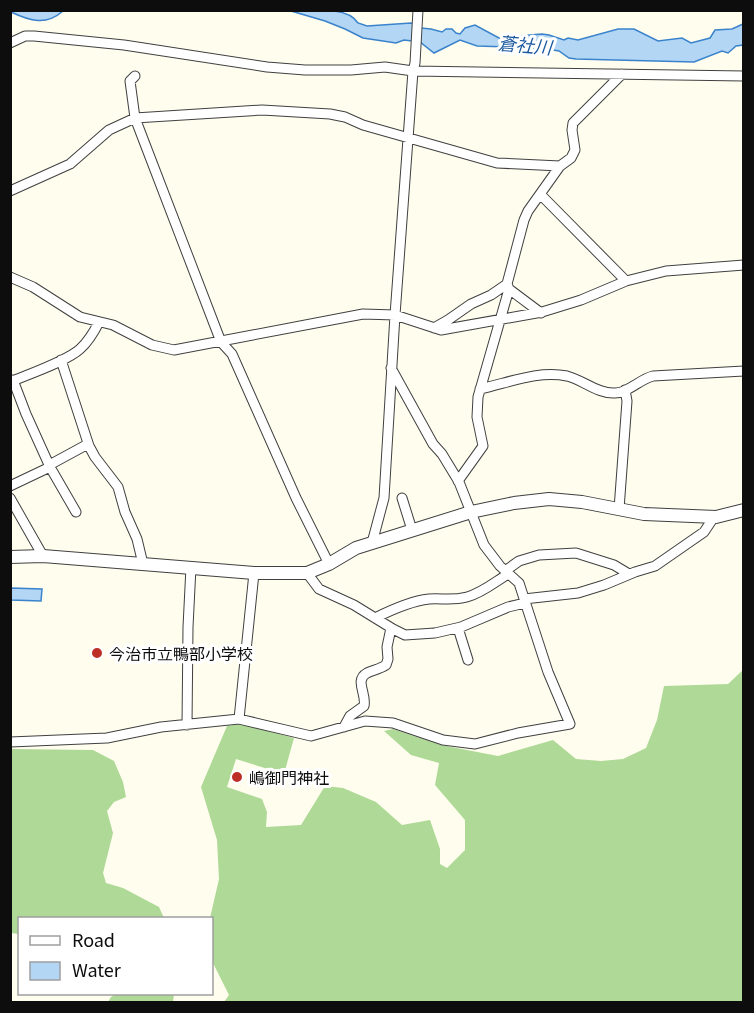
<svg xmlns="http://www.w3.org/2000/svg" width="754" height="1013" font-family="Georgia,'Noto Sans JP',serif">
<style>
.forest{fill:#aed997}
.water{fill:#b3d6f5;stroke:#3a83cc;stroke-width:1.5}
.lines{fill:none;stroke-linecap:round;stroke-linejoin:round}
.minor-casing{stroke:#404040;stroke-width:11}
.tertiary-casing{stroke:#404040;stroke-width:14}
.minor{stroke:#fff;stroke-width:9}
.tertiary{stroke:#fff;stroke-width:12}
.poi-dot{fill:#bc2e26;stroke:#fff;stroke-width:2}
.labels{text-anchor:middle;dominant-baseline:central;stroke-width:6;stroke-linejoin:round;paint-order:stroke}
.poi-label{font-size:16px;fill:#0d0d0d;stroke:#fff;text-anchor:start}
.water-label{font-size:18px;font-style:italic;fill:#18569e;stroke:#fff}
</style>
<rect width="100%" height="100%" fill="#fffded"/>
<!-- forest -->
<path class="forest" d="M 743,670 L 743,1002 L 224,1002 L 229,995 L 213,963 L 212,953 L 212,918 L 210,918 L 219,879 L 217,840 L 201,787 L 227,726 L 241,724 L 294,738 L 284,774 L 236,759 L 227,787 L 262,799 L 267,812 L 266,827 L 301,825 L 325,786 L 343,788 L 376,802 L 402,825 L 430,820 L 440,849 L 440,864 L 447,868 L 465,850 L 465,820 L 435,785 L 439,763 L 411,755 L 384,731 L 393,729 L 441,745 L 498,756 L 553,740 L 576,759 L 601,761 L 623,759 L 646,748 L 657,720 L 664,686 L 728,684 Z
M 11,749 L 93,750 L 114,761 L 123,782 L 126,797 L 114,802 L 107,811 L 113,833 L 103,873 L 106,883 L 123,888 L 159,907 L 164,918 L 20,918 L 19,934 L 11,933 Z
M 116,994 L 174,994 L 173,1002 L 108,1002 L 111,997 Z"/>
<!-- water -->
<path class="water" d="M 11,10 L 63,10 L 63,11 C 46,26 30,21 11,12 Z
M 291,11 C 310,11 347,5 358,23 L 367,26 L 411,23 L 421,28 L 431,29 L 442,32 L 446,29 L 452,29 L 456,33 L 460,34 L 465,28 L 475,25 L 499,38 L 506,39 L 518,36 L 542,34 L 549,35 L 564,40 L 568,38 L 578,40 L 618,29 L 634,29 L 658,41 L 682,38 L 691,43 L 710,38 L 715,30 L 732,29 L 743,24 L 743,45 L 736,46 L 728,53 L 722,51 L 694,62 L 576,59 L 569,58 L 559,51 L 542,48 L 477,46 L 460,40 L 434,53 L 420,42 L 404,40 L 396,43 L 363,38 L 345,29 L 325,21 Z
M 11,588 L 42,589 L 41,601 L 11,600 Z"/>
<g class="lines">
<defs>
<path id="minor" d="M 10,43 L 25,36 L 34,36 L 124,45 L 267,67 L 305,70 L 351,70 L 385,67 L 413,71 L 744,76
M 135,76 L 130,81 L 135,118 L 221,342 L 232,354 L 296,498 L 329,564
M 10,191 L 70,164 L 109,130 L 135,118 L 262,110 L 330,114 L 345,117 L 363,125 L 497,163 L 560,166
M 541,195 L 626,281
M 10,277 L 33,287 L 80,317 L 113,325 L 152,345 L 174,350 L 363,314 L 395,315 L 441,330 L 542,312 L 581,300 L 626,281 L 666,271 L 744,265
M 509,289 L 541,313
M 434,328 L 448,320 L 471,304 L 491,295 L 507,284
M 61,360 L 89,446 L 95,457 L 118,487 L 125,512 L 137,539 L 143,564
M 13,380 L 26,414 L 50,467 L 76,512
M 10,382 C 29,374 67,361 80,349 C 89,341 94,332 99,322
M 480,389 C 508,383 538,370 567,376 C 583,380 598,394 615,393 C 628,393 640,379 653,376 L 744,371
M 458,481 L 483,446 L 477,417 L 478,397 L 509,289 L 507,284 L 524,220 L 528,211 L 560,166 L 571,158 L 575,150 L 572,130 L 573,123 L 622,74
M 10,486 L 50,467 L 53,463 L 88,444
M 10,498 L 43,556
M 402,498 L 412,530
M 619,509 L 627,401 L 625,390
M 372,543 L 384,498 L 395,315 L 413,71 L 415,63 L 418,10
M 505,571 L 519,561 L 539,555 L 576,553 L 614,565 L 629,574
M 307,573 L 319,589 L 354,605 L 393,629 L 405,635 L 435,633 L 461,627 L 508,607 L 525,603
M 524,599 L 578,593 L 604,585 L 635,572 L 655,566 L 704,532 L 714,517
M 375,618 C 391,610 411,601 429,599 C 443,598 451,601 467,597 C 482,593 495,582 508,574
M 458,628 L 468,660
M 239,719 L 254,573
M 187,725 L 188,627 L 191,567
M 344,727 L 350,716 L 364,706 C 367,694 354,680 367,673 C 373,670 380,669 386,665 L 388,659 L 387,647 L 391,628
M 10,742 L 107,738 L 161,727 L 239,719 L 311,736 L 365,721 L 393,723 L 443,740 L 475,744 L 518,733 L 570,724 L 548,672 L 519,583 L 500,566 L 484,545 L 459,482 L 442,454 L 433,444 L 391,368"/>
<path id="tertiary" d="M 10,557 L 43,556 L 254,573 L 307,573 L 329,564 L 356,548 L 471,512 L 514,503 L 549,499 L 582,502 L 644,514 L 716,517 L 744,510"/>
</defs>
<!-- minor casing -->
<use href="#minor" class="minor-casing"/>
<!-- tertiary casing -->
<use href="#tertiary" class="tertiary-casing"/>
<!-- minor -->
<use href="#minor" class="minor"/>
<!-- tertiary -->
<use href="#tertiary" class="tertiary"/>
</g>
<!-- markers -->
<g class="poi-dot">
<circle cx="97" cy="653" r="6"/>
<circle cx="237" cy="777" r="6"/>
</g>
<g class="labels">
<!-- poi labels -->
<g class="poi-label">
<text x="109" y="653">今治市立鴨部小学校</text>
<text x="249" y="777">嶋御門神社</text>
</g>
<!-- water labels -->
<g class="water-label">
<text transform="translate(525 44) rotate(5)">蒼社川</text>
</g>
</g>
<!-- border -->
<rect width="754" height="1013" fill="none" stroke="#0d0d0d" stroke-width="24"/>
<!-- legend -->
<rect x="18" y="917" width="195" height="78" fill="#ffffff" stroke="#9e9e9e" stroke-width="1.5"/>
<rect x="30" y="936" width="30" height="9" fill="#ffffff" stroke="#9e9e9e" stroke-width="1.5"/>
<text x="72" y="947" font-size="18" fill="#0d0d0d">Road</text>
<rect x="30" y="962" width="30" height="18" fill="#b3d6f5" stroke="#9e9e9e" stroke-width="1.5"/>
<text x="72" y="977" font-size="18" fill="#0d0d0d">Water</text>
</svg>
